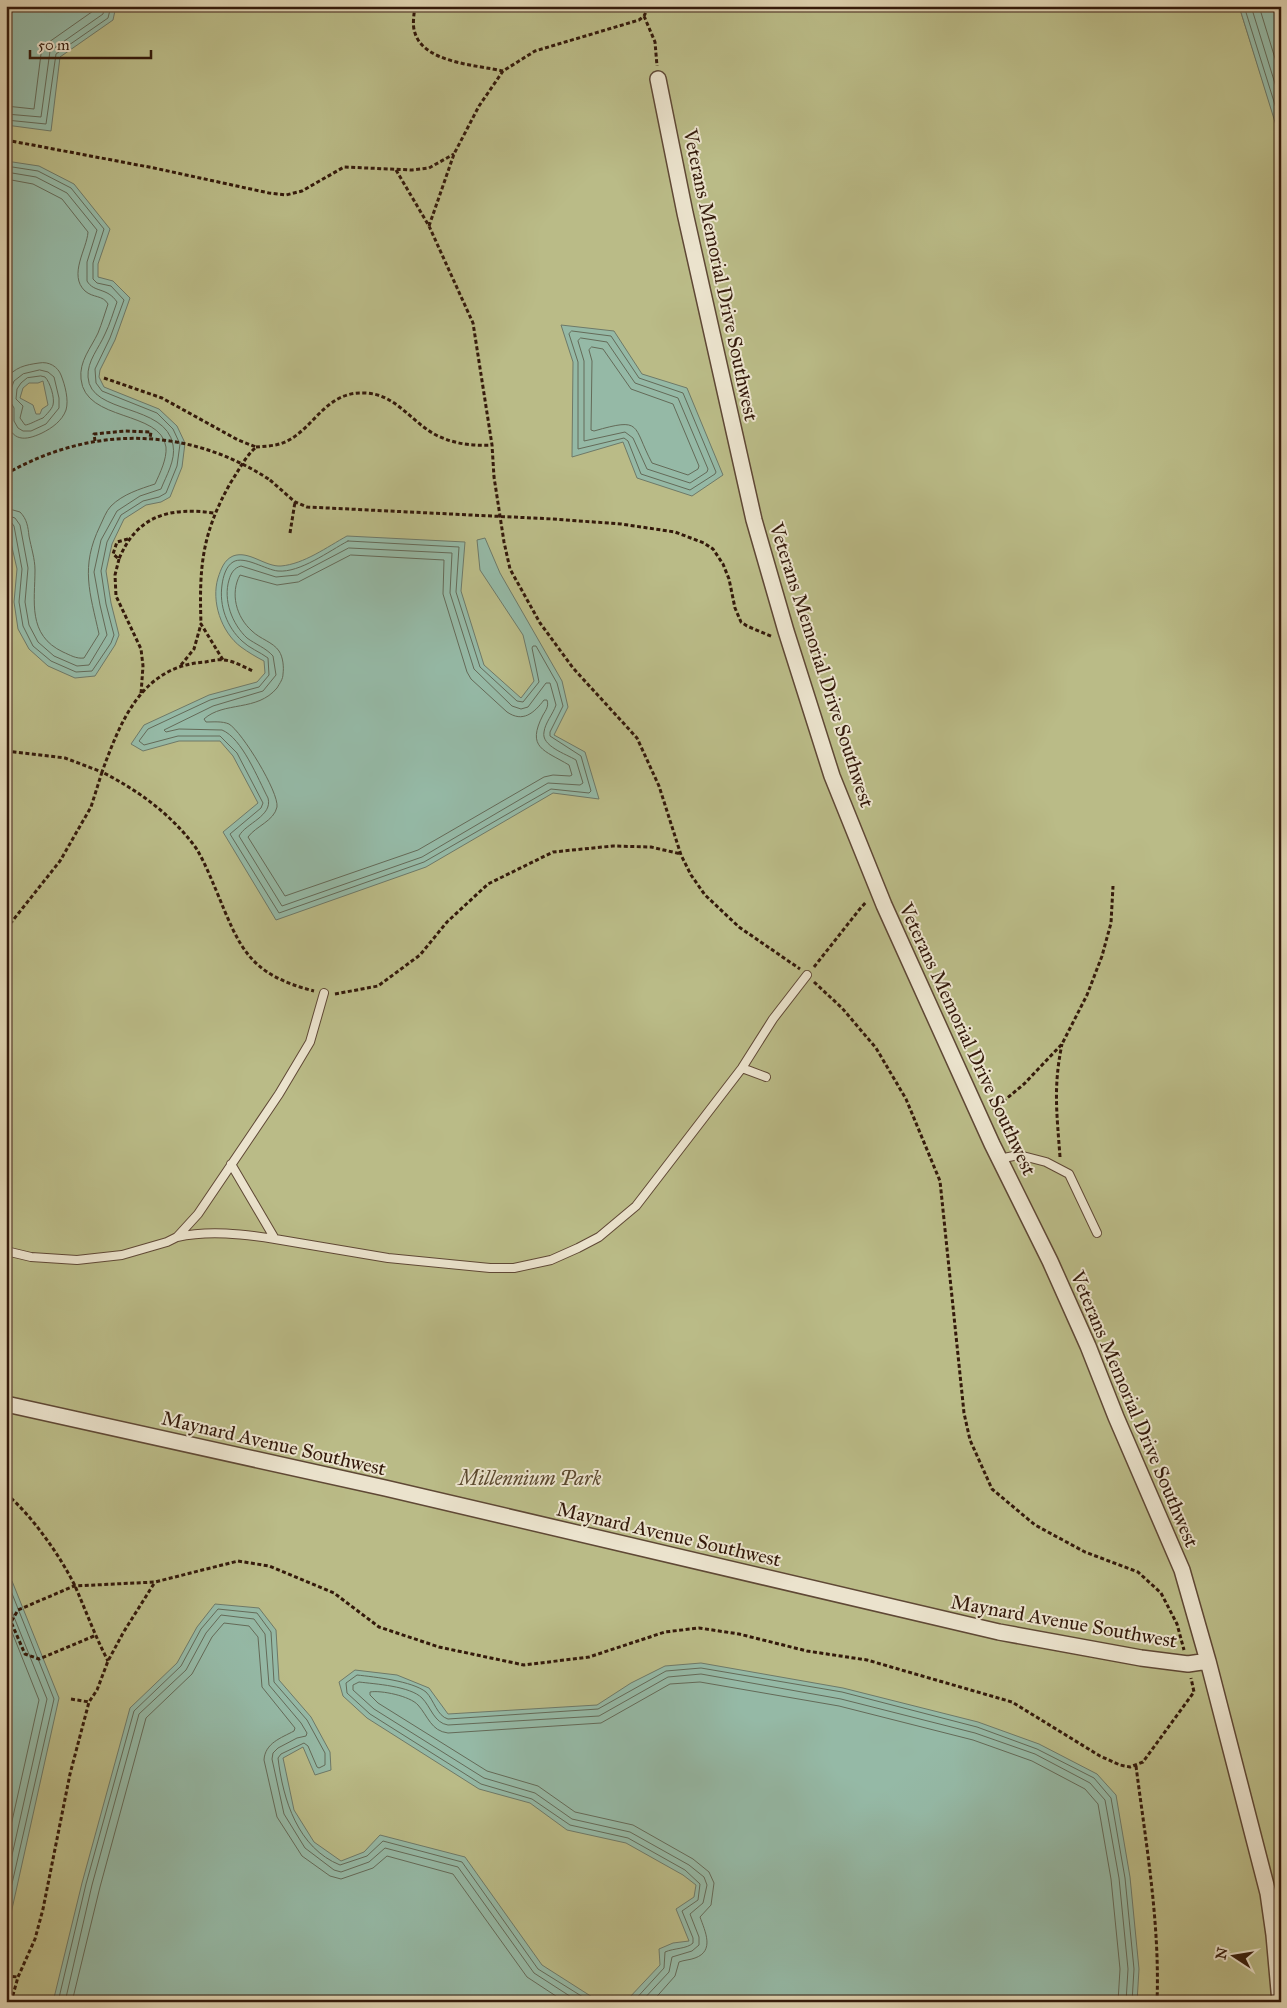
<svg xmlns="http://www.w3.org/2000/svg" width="1287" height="2008" font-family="'IM FELL Great Primer',serif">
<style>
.green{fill:#babb87;stroke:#776a49}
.water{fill:#95b9a6;stroke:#6e7968;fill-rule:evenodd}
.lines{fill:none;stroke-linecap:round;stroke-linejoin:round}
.shore{stroke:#646a58;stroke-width:1}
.lane-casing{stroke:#5f4835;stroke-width:10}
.street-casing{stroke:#5f4835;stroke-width:18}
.path{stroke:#341a0b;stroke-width:3;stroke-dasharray:4 2.5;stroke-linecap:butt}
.lane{stroke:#ebe3cd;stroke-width:8}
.street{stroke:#ebe3cd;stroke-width:15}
.path-bridge{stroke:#341a0b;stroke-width:3;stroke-dasharray:4 2.5;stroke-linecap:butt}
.labels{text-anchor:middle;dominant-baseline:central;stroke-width:4;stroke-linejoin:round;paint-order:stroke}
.street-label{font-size:20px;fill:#341a0b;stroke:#ebe3cd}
.park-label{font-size:20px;font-style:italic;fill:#5c4a30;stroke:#ebe3cd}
</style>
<rect width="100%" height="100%" fill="#e0d4b2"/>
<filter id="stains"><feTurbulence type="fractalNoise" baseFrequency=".004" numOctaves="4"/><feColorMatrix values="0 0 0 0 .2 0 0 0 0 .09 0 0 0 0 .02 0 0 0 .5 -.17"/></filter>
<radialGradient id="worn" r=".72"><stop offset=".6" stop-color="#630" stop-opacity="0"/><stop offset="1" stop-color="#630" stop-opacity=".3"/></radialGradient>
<!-- green -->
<path class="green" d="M 6,6 L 1239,6 L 1281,139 L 1281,2002 L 6,2002 Z"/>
<!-- water -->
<path class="water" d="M 6,6 L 116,6 L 113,20 L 60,57 L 51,131 L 6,125 Z
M 1239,6 L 1281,6 L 1281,139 L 1279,135 Z
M 6,161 L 39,166 L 74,184 L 110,229 L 98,264 L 98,277 L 113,281 L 130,298 L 115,340 L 100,370 L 99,377 L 104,387 L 159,409 L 177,426 L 185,443 L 182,467 L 170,497 L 161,502 L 146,505 L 124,519 L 112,544 L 106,571 L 111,603 L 119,635 L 115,645 L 95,676 L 75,678 L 48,666 L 29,649 L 18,629 L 14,602 L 17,569 L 6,521 ZM 43,381 L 48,405 L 42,409 L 40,414 L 36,414 L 33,405 L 20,398 L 23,388 L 29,383 L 38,383 Z
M 561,325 L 614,331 L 642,374 L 687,388 L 723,475 L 692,496 L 637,478 L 623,442 L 572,457 L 573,362 Z
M 347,536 L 465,542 L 461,591 L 484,665 L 521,698 L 534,681 L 523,635 L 480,570 L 477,540 L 485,538 L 500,573 L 562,681 L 568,707 L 554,735 L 585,752 L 599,799 L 553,793 L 426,867 L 276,920 L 223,832 L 258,803 L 233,756 L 220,741 L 179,741 L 143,751 L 131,744 L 144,725 L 209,695 L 257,682 L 265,673 L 264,661 C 256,657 248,652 241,647 C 221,632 211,601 218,578 C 221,569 224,560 233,556 C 249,550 265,567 281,566 C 304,564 327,547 347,536 Z
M 6,1579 L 12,1581 L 59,1698 L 10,1918 L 6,1919 Z
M 215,1604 L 259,1608 L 276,1630 L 279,1680 L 311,1717 L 330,1752 L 331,1770 L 315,1775 L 303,1747 L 283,1758 L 294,1810 L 314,1842 L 341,1861 L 364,1852 L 380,1835 L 465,1857 L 542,1965 L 600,2002 L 53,2002 L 82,1883 L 130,1708 L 177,1663 L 197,1627 Z
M 701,1663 L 843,1688 L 978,1722 L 1039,1744 L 1097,1774 L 1116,1795 L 1130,1877 L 1139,1969 L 1137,2002 L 618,2002 L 628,1999 L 660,1965 L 659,1949 L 673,1943 L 689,1941 L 676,1909 L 694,1897 L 696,1885 L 683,1875 L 626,1843 L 567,1830 L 530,1803 L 479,1789 L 367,1718 L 343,1696 L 339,1682 L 355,1670 L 397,1675 L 429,1688 L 448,1714 L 597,1705 L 631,1683 L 665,1666 Z"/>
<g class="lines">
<!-- shore -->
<path class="shore" d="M 1244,6 L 1281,124
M 1251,6 L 1281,103
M 1259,6 L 1281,78
M 6,106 L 34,109 L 41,54 L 44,47 L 49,42 L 96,9 L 97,6
M 6,114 L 41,117 L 50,51 L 103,14 L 105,6
M 6,120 L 46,124 L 56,54 L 108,18 L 111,6
M 6,166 L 38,171 L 71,188 L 104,229 L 93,263 L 93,279 L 97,283 L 111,286 L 124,300 L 110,338 L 95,369 L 96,383 L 102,391 L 157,413 L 173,429 L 180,444 L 177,466 L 166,493 L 159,497 L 143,501 L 121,515 L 107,542 L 101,571 L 106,604 L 114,635 L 111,643 L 92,671 L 76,672 L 51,661 L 33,646 L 23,626 L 19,602 L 22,569 L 14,526 L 11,522 L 6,522
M 6,172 L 36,177 L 67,193 L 97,230 L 87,262 L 87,281 C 94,293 107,287 117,302 C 113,313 110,324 105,334 C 99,348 87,361 88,377 C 90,415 166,403 173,445 C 176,460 166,476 161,489 L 140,496 L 117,511 L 101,540 L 94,572 L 100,605 L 107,635 L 89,665 L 77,666 L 54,656 L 38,642 L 29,625 L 25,602 L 28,568 L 20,525 L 15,518 L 6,515
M 6,179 L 33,184 L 62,199 L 88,232 C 87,249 68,275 85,291 C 93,298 103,295 108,304 C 105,313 102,323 98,333 C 91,348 79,361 81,379 C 85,422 161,410 166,447 C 167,459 160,473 155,484 C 140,489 123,494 111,506 C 106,511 103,520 100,526 C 80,567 90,593 99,634 L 84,658 C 76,659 70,655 63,652 C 27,635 35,601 35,570 C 35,559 31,547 29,536 C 28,527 27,519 20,512 L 6,508
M 572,331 L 611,336 L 639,378 L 683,393 L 716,472 L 715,474 L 690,490 L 641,474 L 628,441 L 624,438 L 578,449 L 578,362 L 569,334 Z
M 581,338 L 607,342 L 635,383 L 678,398 L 708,469 L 707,472 L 690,483 L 647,469 L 633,438 L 625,432 L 584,441 L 584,361 L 578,341 Z
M 592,347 L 603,349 L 631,389 L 673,404 L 699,466 L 698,469 L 688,475 L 652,463 C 632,425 643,417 594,431 L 591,430 L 592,361 L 589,350 Z
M 40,370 L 48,372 L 54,377 L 59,398 L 59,408 L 46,424 L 31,431 L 23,431 L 18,428 L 14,421 L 14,408 L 9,399 L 11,389 L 14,381 L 23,374 Z
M 41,376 L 45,377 C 50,382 55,398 53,405 C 52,409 46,415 43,418 C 37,420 29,425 25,425 L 20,418 L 23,406 L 16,399 L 17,389 L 21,383 L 27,378 Z
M 6,379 C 15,367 25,365 39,363 C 49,361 58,367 61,375 C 65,385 69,400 66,410 C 62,421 52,428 42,433 C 25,441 12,442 6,420
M 348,541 L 459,547 L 456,592 L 480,667 L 517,701 L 523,702 L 539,682 L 532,648 L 533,646 L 536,646 L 557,683 L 563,706 L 550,732 L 550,736 L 581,756 L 591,791 L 589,793 L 551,789 L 424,862 L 279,913 L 230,834 L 261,808 L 263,803 L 237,753 L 220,736 L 178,736 L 144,745 L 139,741 L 148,729 L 210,700 L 259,687 L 269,675 L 268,658 C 260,652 249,648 242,641 C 227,627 219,606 222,585 C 223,577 226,566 233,562 C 244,555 266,570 278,571 C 300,573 329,551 348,541 Z
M 349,548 L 452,553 L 450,593 L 474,669 L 512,706 L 521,709 L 528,707 L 546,683 L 550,683 L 556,705 C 553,714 545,723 544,732 C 541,746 566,754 576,760 L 583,783 L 580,785 L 548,783 L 422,857 L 282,906 L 239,836 C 246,823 273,816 268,798 C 258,779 242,738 222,730 L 179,729 L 166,732 L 164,730 L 213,706 L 263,691 L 276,675 L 273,656 C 266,648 255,644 247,638 C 232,624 223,600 229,580 C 231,573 234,568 241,566 L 276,577 L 297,575 Z
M 351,555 L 444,560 L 443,594 L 467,672 L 471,679 L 507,712 C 523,723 534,713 544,700 L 547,700 C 549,706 546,710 543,715 C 526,748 544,750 569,765 L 572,775 L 570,776 L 553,775 L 544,777 L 418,850 L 285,896 L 248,837 C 256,826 274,821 277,807 C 279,792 242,732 229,724 C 222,721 214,722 206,722 L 204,719 C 224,701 257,712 277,688 C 280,683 283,679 283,674 C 284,667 283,657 279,651 C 273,642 260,639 252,631 C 236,617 230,593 240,575 L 277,585 L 298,582 Z
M 6,1584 L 9,1586 L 54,1699 L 6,1910
M 6,1597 L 47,1699 L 6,1882
M 6,1617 L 39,1700 L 6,1848
M 58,2002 L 86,1884 L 134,1711 L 181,1666 L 201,1629 L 218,1609 L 257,1613 L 271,1632 L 274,1682 L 307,1720 L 325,1753 L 325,1765 L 319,1768 L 317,1767 L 308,1746 L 304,1743 L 281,1754 L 278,1758 C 283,1800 298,1848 340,1865 L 367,1856 L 383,1841 L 462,1862 L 538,1969 L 591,2002
M 65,2002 L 92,1885 L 139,1714 L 186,1670 L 206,1633 L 221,1615 L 254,1619 L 265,1634 L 269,1685 L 301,1723 L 307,1733 L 306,1736 L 297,1738 L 278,1748 L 273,1753 L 272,1759 L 284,1814 L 305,1848 L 334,1870 L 341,1872 L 369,1862 L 385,1848 L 458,1867 L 534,1973 L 579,2002
M 72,2002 L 100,1887 L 146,1718 L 192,1674 L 212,1637 L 224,1623 L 249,1626 L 258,1637 L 262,1687 L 295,1728 L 294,1731 C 281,1738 265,1743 264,1760 L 277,1817 L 302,1856 L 330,1876 L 341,1879 L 373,1868 L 387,1856 L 453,1874 L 527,1977 L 565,2002
M 633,2002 L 664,1968 L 665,1952 C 674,1948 687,1949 693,1943 L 693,1938 L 682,1911 L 698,1900 L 700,1884 L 685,1870 L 628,1838 L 570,1825 L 532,1799 L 481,1784 L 370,1714 L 347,1693 L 346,1683 L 357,1675 C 375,1677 412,1681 426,1692 C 434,1700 437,1716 448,1719 L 598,1709 L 666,1671 L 701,1668 L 842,1692 L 977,1727 L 1037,1749 L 1094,1778 L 1111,1798 L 1125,1878 L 1134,1969 L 1132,2002
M 641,2002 L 669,1972 L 672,1957 L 692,1951 L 699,1945 L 699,1937 L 690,1914 L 703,1903 L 707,1885 L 704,1877 L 689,1865 L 630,1832 L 572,1819 L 535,1793 L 484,1778 L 374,1709 L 353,1690 L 353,1685 L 359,1682 C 375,1684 410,1686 422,1698 C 431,1707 434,1723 448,1725 L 599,1716 L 668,1677 L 701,1674 L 841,1699 L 975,1733 L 1035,1754 L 1090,1783 L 1105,1800 L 1119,1878 L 1128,1969 L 1126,2002
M 652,2002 L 675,1976 L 679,1962 C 684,1960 690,1960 695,1958 C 715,1951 705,1931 700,1917 L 711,1905 L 714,1883 L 709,1872 L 693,1859 L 633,1825 L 575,1812 L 538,1786 L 487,1771 L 378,1703 L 370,1695 L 370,1692 C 381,1690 410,1696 418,1705 C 428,1716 431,1731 448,1733 L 601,1723 L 670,1684 L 700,1682 L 839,1706 L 973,1740 L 1032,1761 L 1085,1789 L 1098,1804 L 1111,1879 L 1120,1969 L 1118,2002"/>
<defs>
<path id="lane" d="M 742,1068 L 766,1077
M 999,1159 L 1019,1155 L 1046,1162 L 1069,1174 L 1097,1233
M 177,1237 C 209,1230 243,1234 275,1239 L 231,1164
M 275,1239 L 388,1258 L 490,1268 L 514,1268 L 551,1260 L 578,1248 L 599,1237 L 636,1206 L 742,1068 L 773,1019 L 807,975
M 6,1251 L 31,1257 L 77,1260 L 122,1255 L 167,1242 L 177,1237 L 198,1214 L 279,1094 L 310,1042 L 324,993"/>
<path id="street" d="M 658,79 L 685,213 L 754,520 L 786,631 L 832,776 L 884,905 L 992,1144 L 1050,1261 L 1088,1346 L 1116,1417 L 1182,1570 L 1208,1661 L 1268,1893 L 1274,1935 L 1280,2002
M 6,1404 L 385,1488 L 999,1632 L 1141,1658 L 1188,1664 L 1208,1661"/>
</defs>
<!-- lane casing -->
<use href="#lane" class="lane-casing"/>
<!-- street casing -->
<use href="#street" class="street-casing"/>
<!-- path -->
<path class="path" d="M 415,6 C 414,15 412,25 415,33 C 424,63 477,65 503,71
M 644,16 L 655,42 L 657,66
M 6,140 L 154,168 L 269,193 L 286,195 L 302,191 L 344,167 L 412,170 L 429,168 L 454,154
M 396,170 L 429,226 L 473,323 L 492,445 L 494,477 L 504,542 L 510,569 L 540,623 L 573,668 L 637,738 L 659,786 L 681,855 L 691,875 L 705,895 L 739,927 L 800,969
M 429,226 L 454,154 L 479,106 L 503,71 L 535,51 L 639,20 L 644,16 L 649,6
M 104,378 L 162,398 L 238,440 L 256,447 C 245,457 239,470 231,482 C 202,533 199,566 201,624
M 95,441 L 94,434 L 125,431 L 151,432 L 150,438
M 256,447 C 267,446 279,446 289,440 C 316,425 327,391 365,393 C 396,394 411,422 436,435 C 454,444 472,446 492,445
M 270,480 L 295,502 L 307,507 L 553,519 L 621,524 L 675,532 L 704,543 L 713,549 L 723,564 L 729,579 L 735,608 L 741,622 L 747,626 L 773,637
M 290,533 L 295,502
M 128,539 L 117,542 L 113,554 L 119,559 C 137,515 170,507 214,513
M 119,559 L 115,575 L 116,596 L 141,649 L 143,666 L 141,694
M 181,665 L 194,649 L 201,624 L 223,660
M 6,751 L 65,758 L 102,772 C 121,720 142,666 205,662 C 211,661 218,659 224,660 C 234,661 244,667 253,671
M 6,929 L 60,861 L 91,807 L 102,772 C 139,791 171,814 196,848 C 204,861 210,876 216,890 C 240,948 248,974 314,991
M 814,967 L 859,910 L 866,902
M 814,982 L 842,1008 L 876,1048 L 906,1099 L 940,1181 L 964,1413 L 970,1440 L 992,1489 L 1035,1525 L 1085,1552 L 1138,1572 L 1161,1593 L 1177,1624 L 1184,1650
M 335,994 L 378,986 L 420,955 L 447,922 L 488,884 L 553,852 L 613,846 L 651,847 L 681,854
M 993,1110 L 1024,1084 L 1062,1044 L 1087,995 L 1102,956 L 1111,923 L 1113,886
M 1060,1157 C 1057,1115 1053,1087 1062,1044
M 6,1494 C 31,1514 61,1557 75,1586 C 86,1611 95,1636 108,1661
M 94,1636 L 39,1659 L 25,1654 L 11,1622 L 18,1610 L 74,1586 L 155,1582 L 238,1561 L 269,1566 L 334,1593 L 379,1627 L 439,1647 L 524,1665 L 589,1657 L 665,1632 L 699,1628 L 739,1634 L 807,1651 L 867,1660 L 1012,1702 L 1100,1756 L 1120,1765 L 1130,1767 L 1143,1762 L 1194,1692 L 1191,1678
M 71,1699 L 89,1702
M 1136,1766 C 1146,1844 1160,1923 1157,2002
M 6,1976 L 18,1977
M 11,2002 L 18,1977 L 35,1939 L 43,1909 L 70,1774 L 89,1702 L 97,1690 L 108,1661 L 123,1633 L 155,1582"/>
<!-- lane -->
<use href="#lane" class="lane"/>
<!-- street -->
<use href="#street" class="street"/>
<!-- path-bridge -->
<path class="path-bridge" d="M 6,474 C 91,425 188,426 270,480"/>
</g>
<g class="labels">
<!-- street labels -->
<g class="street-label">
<text transform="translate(721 275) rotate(78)">Veterans Memorial Drive Southwest</text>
<text transform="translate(822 665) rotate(72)">Veterans Memorial Drive Southwest</text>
<text transform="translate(968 1039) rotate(65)">Veterans Memorial Drive Southwest</text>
<text transform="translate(1135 1409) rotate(67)">Veterans Memorial Drive Southwest</text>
<text transform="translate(274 1443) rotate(13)">Maynard Avenue Southwest</text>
<text transform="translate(669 1534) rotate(13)">Maynard Avenue Southwest</text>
<text transform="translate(1064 1621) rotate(10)">Maynard Avenue Southwest</text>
</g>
<!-- park labels -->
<g class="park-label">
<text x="530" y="1478">Millennium Park</text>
</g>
</g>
<!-- margin -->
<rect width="1287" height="2008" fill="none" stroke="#e0d4b2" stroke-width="25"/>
<rect x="8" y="8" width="1272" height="1993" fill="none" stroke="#341a0b" stroke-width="2.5"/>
<rect x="12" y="12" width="1262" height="1983" fill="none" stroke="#341a0b"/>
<!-- north arrow -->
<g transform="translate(1234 1956) rotate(282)" stroke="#ebe3cd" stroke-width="4" paint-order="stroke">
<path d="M0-4L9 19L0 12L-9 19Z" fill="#341a0b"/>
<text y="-8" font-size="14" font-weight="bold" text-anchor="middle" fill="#341a0b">N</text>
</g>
<!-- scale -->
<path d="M30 50v8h121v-8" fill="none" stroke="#341a0b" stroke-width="2.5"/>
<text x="38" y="50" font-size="15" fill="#341a0b" stroke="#ebe3cd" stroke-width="4" paint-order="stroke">50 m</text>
<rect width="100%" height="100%" filter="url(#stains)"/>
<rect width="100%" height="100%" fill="url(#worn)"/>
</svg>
